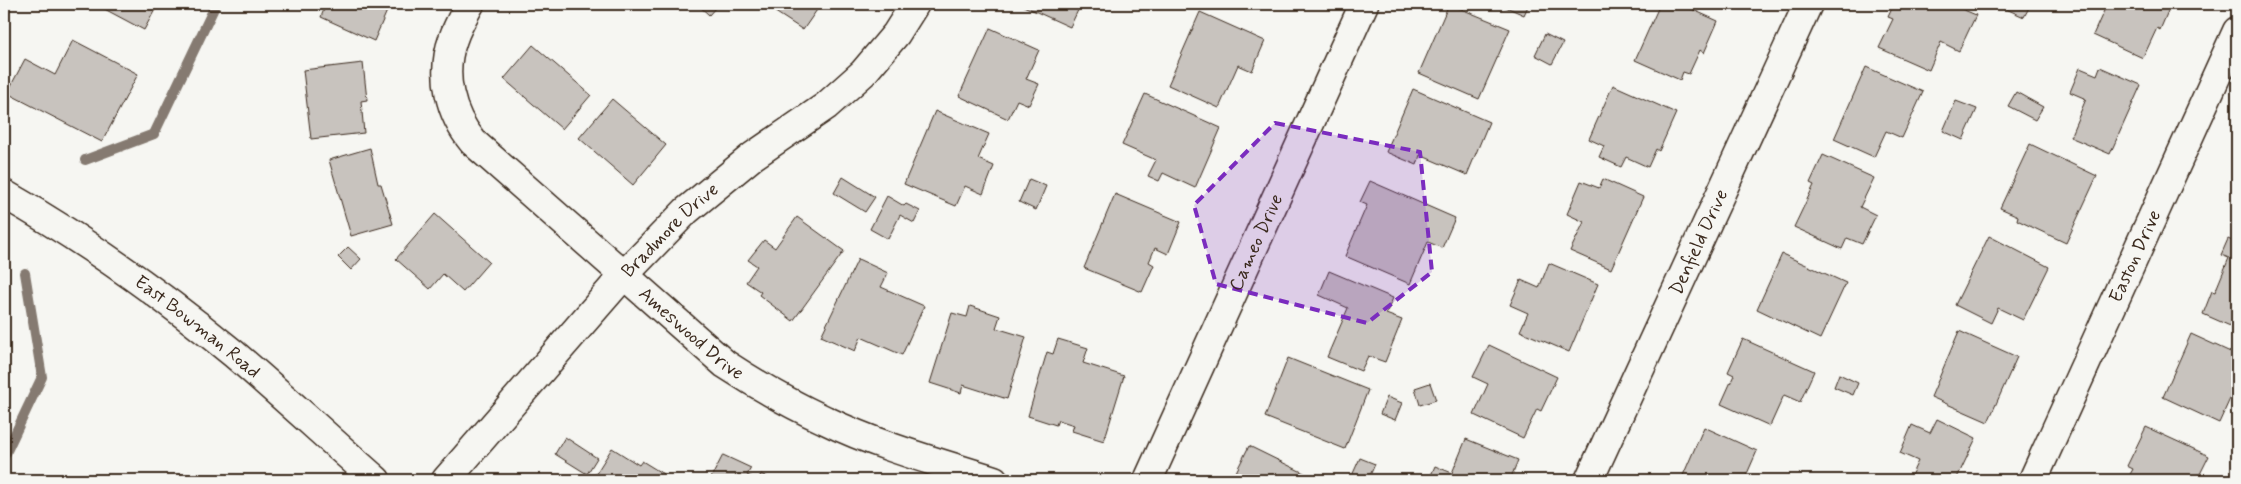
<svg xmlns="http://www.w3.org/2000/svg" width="2241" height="484" font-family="Mynerve,sans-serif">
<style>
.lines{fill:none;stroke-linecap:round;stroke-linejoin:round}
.stream{stroke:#857a71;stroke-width:10}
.building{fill:#c8c3be;stroke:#3b2a1e}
.street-casing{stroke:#3b2a1e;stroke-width:31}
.secondary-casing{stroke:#3b2a1e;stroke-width:31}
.street{stroke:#f6f6f2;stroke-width:28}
.secondary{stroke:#f6f6f2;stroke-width:28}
.marked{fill:#7b2cbf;fill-opacity:0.2;stroke:#7b2cbf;stroke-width:4;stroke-dasharray:10 6;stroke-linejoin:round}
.labels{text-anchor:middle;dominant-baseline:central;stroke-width:4;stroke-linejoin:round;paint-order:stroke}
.street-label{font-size:19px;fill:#3b2a1e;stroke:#f6f6f2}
</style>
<rect width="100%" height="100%" fill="#f6f6f2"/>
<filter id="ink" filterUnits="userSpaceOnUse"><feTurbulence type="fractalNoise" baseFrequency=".02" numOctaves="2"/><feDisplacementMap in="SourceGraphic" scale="10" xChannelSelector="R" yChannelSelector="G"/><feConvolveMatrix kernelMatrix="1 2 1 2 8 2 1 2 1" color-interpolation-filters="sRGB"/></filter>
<g filter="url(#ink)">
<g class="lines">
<!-- stream -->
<path class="stream" d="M 85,160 L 154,134 L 216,4
M 4,457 L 42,377 L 25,273"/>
</g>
<!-- building -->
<path class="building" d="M 98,4 L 158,4 L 144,30 L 97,5 Z
M 326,4 L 390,4 L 374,41 L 321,17 Z
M 697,4 L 711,4 L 716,7 L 709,15 Z
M 763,4 L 821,4 L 803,30 Z
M 1019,4 L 1081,4 L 1070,27 Z
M 1449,4 L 1510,29 L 1479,99 L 1419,73 Z
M 1499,4 L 1529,4 L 1524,15 Z
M 1660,4 L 1680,4 L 1718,21 L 1704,53 L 1700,50 L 1689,74 L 1683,72 L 1680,80 L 1635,60 Z
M 1894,4 L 1950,4 L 1976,15 L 1959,51 L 1941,42 L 1929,70 L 1879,48 L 1893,19 L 1888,17 Z
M 1995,4 L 2031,4 L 2024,17 Z
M 2107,4 L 2171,4 L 2160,30 L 2157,28 L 2143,58 L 2093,35 Z
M 1200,12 L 1265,41 L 1252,71 L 1238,65 L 1219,108 L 1168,85 Z
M 990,28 L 1039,50 L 1026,79 L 1039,84 L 1029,105 L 1017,100 L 1008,119 L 959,96 Z
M 1545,34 L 1563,43 L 1552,64 L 1535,55 Z
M 73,40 L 138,74 L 102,142 L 7,93 L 25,59 L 55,75 Z
M 533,45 L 591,95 L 562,129 L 504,79 Z
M 363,63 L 367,100 L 361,101 L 364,133 L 311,139 L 303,70 Z
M 1866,67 L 1923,92 L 1902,138 L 1886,131 L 1874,157 L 1834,139 Z
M 2100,67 L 2141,85 L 2110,154 L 2070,137 L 2086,99 L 2070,92 L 2080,68 L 2097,75 Z
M 1613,85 L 1676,113 L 1659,151 L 1656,149 L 1648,167 L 1626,157 L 1621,167 L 1599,157 L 1604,146 L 1589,139 Z
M 1413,89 L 1489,122 L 1467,175 L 1420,155 L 1417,165 L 1386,152 Z
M 2016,92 L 2043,107 L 2035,120 L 2008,106 Z
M 1145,94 L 1221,128 L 1195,188 L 1163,173 L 1159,181 L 1148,176 L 1156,160 L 1122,145 Z
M 612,99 L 666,145 L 633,185 L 579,138 Z
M 1956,101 L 1977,109 L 1963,140 L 1943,131 Z
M 935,111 L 989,134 L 978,159 L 994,166 L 983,194 L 965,186 L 956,206 L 904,184 Z
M 2030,144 L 2097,176 L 2066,243 L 2017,220 L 2018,216 L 2000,208 Z
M 370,148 L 378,184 L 381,184 L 393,224 L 351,236 L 329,160 Z
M 1823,155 L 1874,178 L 1860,207 L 1876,215 L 1862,244 L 1847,238 L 1842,249 L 1794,227 L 1814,185 L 1810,183 Z
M 843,177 L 875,197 L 865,212 L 834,193 Z
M 1029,179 L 1046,186 L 1036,210 L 1019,202 Z
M 1603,179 L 1643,197 L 1611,269 L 1570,251 L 1584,222 L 1567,214 L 1581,181 L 1599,188 Z
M 1370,181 L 1455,218 L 1442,248 L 1428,242 L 1410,284 L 1345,256 L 1367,205 L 1360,202 Z
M 1115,194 L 1181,222 L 1168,254 L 1155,248 L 1149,262 L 1154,265 L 1142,292 L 1084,268 Z
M 887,196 L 904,206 L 906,204 L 920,211 L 914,223 L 900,215 L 888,239 L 870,229 Z
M 435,214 L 489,262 L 463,292 L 443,274 L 430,289 L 396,259 Z
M 797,217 L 844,251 L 793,321 L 759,295 L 761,292 L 746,282 L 757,266 L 748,260 L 764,240 L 775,248 Z
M 1989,236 L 2049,267 L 2023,320 L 1998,308 L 1991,323 L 1955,305 Z
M 2228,239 L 2237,243 L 2237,329 L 2203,314 L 2212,291 L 2215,292 L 2229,258 L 2221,255 Z
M 348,247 L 361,259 L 351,270 L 338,257 Z
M 1782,254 L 1846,283 L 1820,339 L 1757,309 Z
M 858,259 L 888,273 L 881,287 L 924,306 L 902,355 L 861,337 L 855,351 L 821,336 Z
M 1549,263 L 1598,284 L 1569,352 L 1520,331 L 1528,313 L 1510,305 L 1521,280 L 1539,288 Z
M 1329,271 L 1393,298 L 1386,314 L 1402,320 L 1385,362 L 1368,356 L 1361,371 L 1327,357 L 1348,308 L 1319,295 Z
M 970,306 L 1000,316 L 996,328 L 1026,337 L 1007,399 L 963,385 L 961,393 L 930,383 L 952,313 L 967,317 Z
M 1959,331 L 2017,357 L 1988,422 L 1931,397 Z
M 2191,334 L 2237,355 L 2237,391 L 2234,390 L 2219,423 L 2163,397 Z
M 1058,339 L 1088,348 L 1083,363 L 1124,376 L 1104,441 L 1072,431 L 1074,425 L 1058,420 L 1056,425 L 1028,416 L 1047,352 L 1053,354 Z
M 1743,339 L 1814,371 L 1800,402 L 1784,395 L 1770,426 L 1721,404 L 1734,375 L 1728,372 Z
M 1489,345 L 1557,377 L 1541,411 L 1537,409 L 1523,438 L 1474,415 L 1488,384 L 1473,377 Z
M 1288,358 L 1368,390 L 1345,449 L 1265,417 Z
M 1839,374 L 1858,383 L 1853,395 L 1834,387 Z
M 1430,383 L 1436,400 L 1420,405 L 1415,388 Z
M 1387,397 L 1402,403 L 1395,420 L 1380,414 Z
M 1937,419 L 1976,438 L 1956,480 L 1909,480 L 1918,461 L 1900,453 L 1912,425 L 1930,433 Z
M 1704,427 L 1757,451 L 1746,476 L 1754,480 L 1681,480 Z
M 2146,427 L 2209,456 L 2197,480 L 2127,480 L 2133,469 L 2127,466 Z
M 565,437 L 597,458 L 587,474 L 555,454 Z
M 1466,439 L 1518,460 L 1510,480 L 1429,480 L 1435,466 L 1452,473 Z
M 1249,446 L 1308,475 L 1305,480 L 1232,480 Z
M 612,448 L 639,465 L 642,461 L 673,480 L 592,480 Z
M 723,455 L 751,468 L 747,475 L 758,480 L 761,474 L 773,480 L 710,480 Z
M 1360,458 L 1375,464 L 1368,480 L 1350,480 Z"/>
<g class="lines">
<defs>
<g id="street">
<path id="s1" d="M 470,4 C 464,15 457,27 453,39 C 440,75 450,114 473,142 L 725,364 C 757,385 790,404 825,420 C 878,446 937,462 994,480"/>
<path id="s2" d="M 446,480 L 623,276 L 686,211 L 753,156 L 826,106 L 863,73 L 896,34 L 915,4"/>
<path id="s3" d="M 1148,480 L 1364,4"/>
<path id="s4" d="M 1589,480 L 1808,4"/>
<path id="s5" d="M 2033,480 L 2237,31"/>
</g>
<g id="secondary">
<path id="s6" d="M 4,194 C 85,240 162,295 234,354 C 282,395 328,438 376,480"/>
</g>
</defs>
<!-- street casing -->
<use href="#street" class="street-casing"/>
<!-- secondary casing -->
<use href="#secondary" class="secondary-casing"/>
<!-- street -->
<use href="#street" class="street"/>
<!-- secondary -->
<use href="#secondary" class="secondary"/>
</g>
</g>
<!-- marked area -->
<path class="marked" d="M 1275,123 L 1420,152 L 1432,272 L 1367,323 L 1216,284 L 1194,205 Z"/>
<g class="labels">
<!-- street labels -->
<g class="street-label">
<text stroke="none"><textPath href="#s2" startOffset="336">Bradmore Drive</textPath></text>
<text stroke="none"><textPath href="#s3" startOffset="261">Cameo Drive</textPath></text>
<text stroke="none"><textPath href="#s4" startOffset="262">Denfield Drive</textPath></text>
<text stroke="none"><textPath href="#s5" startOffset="246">Easton Drive</textPath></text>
<text stroke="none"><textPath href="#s6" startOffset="235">East Bowman Road</textPath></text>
<text stroke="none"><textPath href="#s1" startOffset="439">Ameswood Drive</textPath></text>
</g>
</g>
<!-- margin -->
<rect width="2241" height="484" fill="none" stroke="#f6f6f2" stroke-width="20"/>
<rect x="10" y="10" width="2221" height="464" fill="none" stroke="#3b2a1e" stroke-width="2" filter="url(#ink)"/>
</svg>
